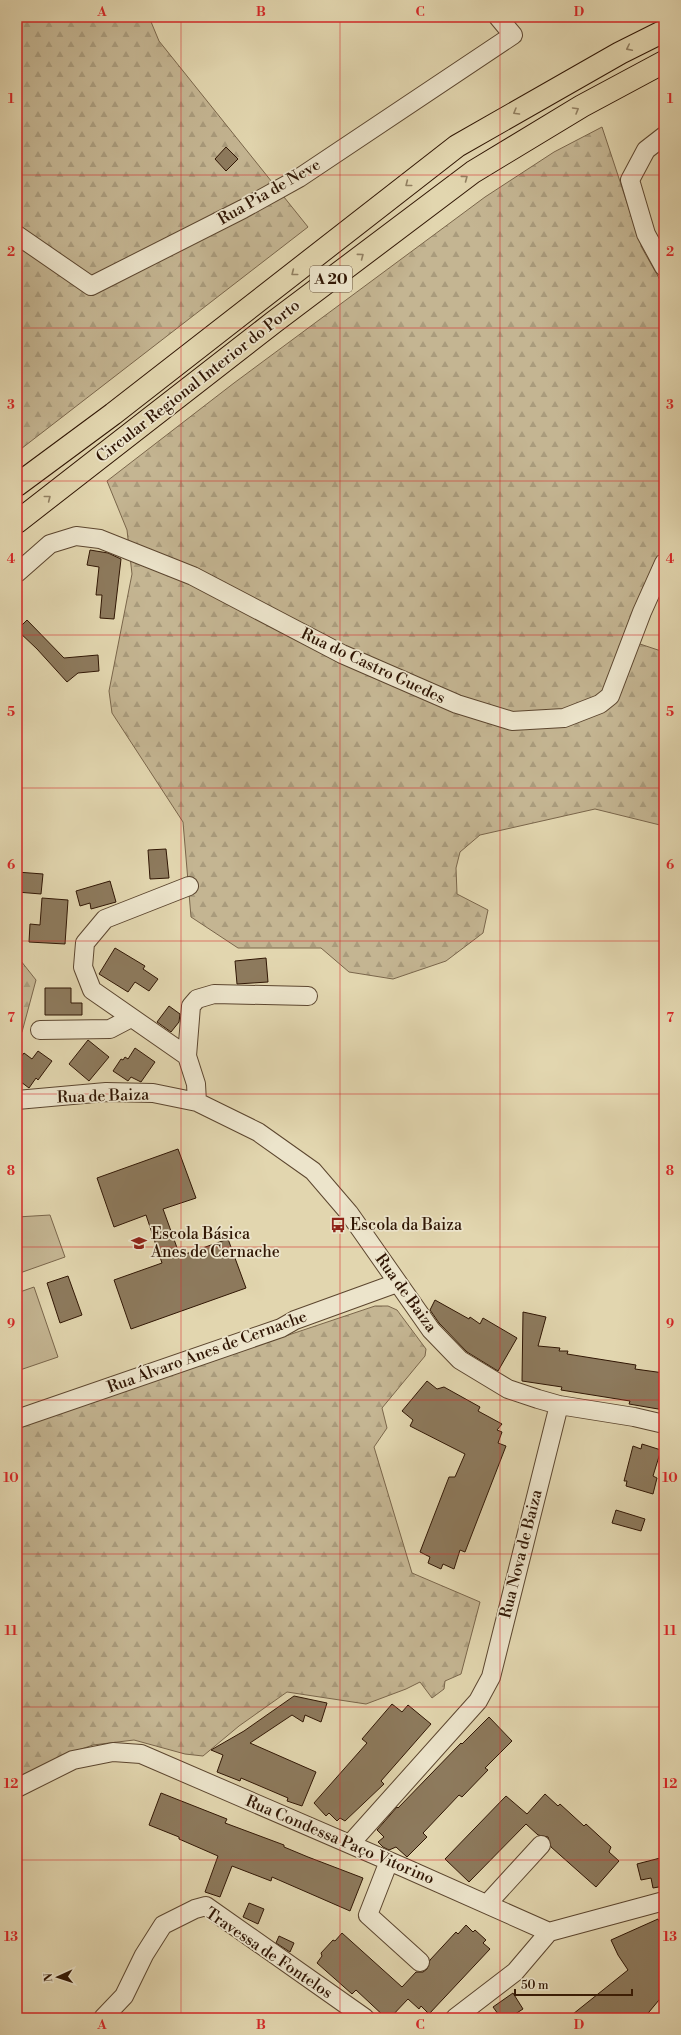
<svg xmlns="http://www.w3.org/2000/svg" width="681" height="2035" font-family="'Libre Bodoni',serif">
<style>
.grass{fill:#c4b592;stroke:#7a664b}
.forest{fill:url(#forest-firs);stroke:#7a664b}
.building{fill:#8d7a5d;stroke:#301604}
.lines{fill:none;stroke-linecap:round;stroke-linejoin:round}
.minor-casing{stroke:#5c462f;stroke-width:20}
.highway-casing{stroke:#301604;stroke-width:24}
.minor{stroke:#ece4cb;stroke-width:18}
.highway{stroke:#e2d6af;stroke-width:22}
.oneway{stroke:#928062}
.grid{fill:none;stroke:#d62828;stroke-width:1;stroke-opacity:0.55}
.labels{text-anchor:middle;dominant-baseline:central;stroke-width:3.5;stroke-linejoin:round;paint-order:stroke}
.shield{fill:#ece4cb;stroke:#685440;stroke-width:1}
.shield-label{font-size:15px;font-weight:bold;fill:#301604}
.street-label{font-size:16px;fill:#301604;stroke:#ece4cb}
.poi-label{font-size:16px;fill:#301604;stroke:#ece4cb;text-anchor:start}
.neatline{fill:none;stroke:#d62828;stroke-width:1.5}
.grid-label{font-size:13px;text-anchor:middle;font-weight:bold;fill:#d62828}
</style>
<defs>
<pattern id="forest-firs" width="22" height="20" patternUnits="userSpaceOnUse"><rect width="22" height="20" fill="#c4b592"/><path d="M5 1l3.5 6h-7zM16 11l3.5 6h-7z" fill="#a99b7c"/></pattern>
</defs>
<rect width="100%" height="100%" fill="#e2d6af"/>
<filter id="stains"><feTurbulence type="fractalNoise" baseFrequency=".005" numOctaves="4"/><feColorMatrix values="0 0 0 0 .2 0 0 0 0 .09 0 0 0 0 .02 0 0 0 .5 -.17"/></filter>
<radialGradient id="worn" r=".72"><stop offset=".6" stop-color="#630" stop-opacity="0"/><stop offset="1" stop-color="#630" stop-opacity=".3"/></radialGradient>
<!-- grass -->
<path class="grass" d="M 50,1215 L 65,1257 L 17,1274 L 17,1217 Z
M 34,1287 L 58,1357 L 17,1371 L 17,1293 Z"/>
<!-- forest -->
<path class="forest" d="M 17,17 L 149,17 L 159,41 L 308,227 L 17,452 Z
M 602,127 L 642,248 L 664,287 L 664,549 L 631,620 L 634,642 L 664,652 L 664,826 L 595,809 L 480,835 L 460,852 L 456,868 L 457,894 L 488,910 L 483,933 L 446,961 L 393,979 L 349,972 L 321,948 L 238,948 L 191,917 L 183,822 L 112,713 L 109,691 L 132,574 L 127,530 L 107,481 L 234,383 L 485,197 L 554,152 Z
M 17,956 L 36,980 L 22,1032 L 17,1040 Z
M 375,1306 L 388,1306 L 397,1310 L 426,1349 L 425,1356 L 382,1408 L 387,1428 L 374,1447 L 412,1573 L 480,1602 L 461,1674 L 445,1681 L 444,1689 L 432,1698 L 420,1682 L 406,1689 L 366,1704 L 287,1692 L 239,1726 L 203,1756 L 185,1754 L 134,1740 L 93,1745 L 67,1754 L 17,1779 L 17,1426 Z"/>
<!-- building -->
<path class="building" d="M 226,147 L 238,159 L 226,171 L 215,159 Z
M 90,550 L 108,553 L 121,559 L 114,619 L 100,618 L 102,595 L 96,595 L 99,567 L 87,565 Z
M 27,620 L 64,658 L 98,655 L 99,671 L 78,673 L 67,682 L 37,649 L 17,630 Z
M 166,849 L 169,878 L 150,879 L 148,850 Z
M 17,872 L 43,874 L 41,894 L 17,892 Z
M 110,881 L 116,902 L 91,909 L 90,903 L 80,906 L 76,891 Z
M 42,898 L 68,900 L 65,944 L 29,942 L 30,924 L 40,925 Z
M 115,948 L 145,966 L 143,969 L 158,979 L 149,991 L 135,982 L 128,992 L 99,974 Z
M 266,958 L 268,982 L 237,984 L 235,961 Z
M 45,988 L 71,988 L 71,1003 L 82,1003 L 82,1015 L 45,1015 Z
M 169,1006 L 180,1014 L 179,1022 L 171,1032 L 157,1022 Z
M 88,1040 L 109,1057 L 89,1081 L 69,1064 Z
M 135,1048 L 155,1062 L 141,1082 L 131,1077 L 128,1081 L 113,1071 L 121,1059 L 123,1060 L 125,1057 L 128,1059 Z
M 38,1051 L 52,1061 L 38,1080 L 36,1078 L 29,1088 L 17,1079 L 17,1062 L 24,1053 L 32,1059 Z
M 178,1149 L 196,1198 L 163,1209 L 180,1256 L 228,1239 L 246,1288 L 131,1329 L 114,1280 L 162,1263 L 146,1215 L 114,1227 L 97,1178 Z
M 68,1276 L 82,1315 L 60,1323 L 47,1283 Z
M 435,1300 L 469,1319 L 470,1317 L 480,1324 L 483,1318 L 517,1338 L 498,1371 L 467,1352 L 439,1323 L 430,1310 Z
M 523,1312 L 546,1317 L 538,1346 L 560,1348 L 559,1351 L 568,1351 L 567,1354 L 636,1365 L 635,1369 L 664,1373 L 664,1410 L 629,1404 L 630,1401 L 561,1390 L 562,1387 L 522,1381 Z
M 427,1381 L 437,1389 L 444,1387 L 480,1407 L 478,1411 L 502,1424 L 497,1430 L 502,1432 L 498,1443 L 506,1446 L 465,1552 L 460,1550 L 454,1569 L 443,1564 L 441,1569 L 428,1563 L 430,1557 L 420,1552 L 449,1477 L 455,1477 L 465,1454 L 410,1426 L 413,1420 L 402,1411 Z
M 642,1444 L 661,1450 L 653,1476 L 657,1478 L 653,1494 L 626,1486 L 627,1481 L 624,1481 L 633,1446 L 641,1449 Z
M 616,1510 L 645,1519 L 641,1531 L 612,1523 Z
M 294,1696 L 327,1703 L 321,1722 L 305,1715 L 303,1722 L 292,1715 L 250,1743 L 316,1772 L 302,1806 L 287,1801 L 288,1798 L 241,1778 L 240,1781 L 217,1772 L 223,1755 L 211,1750 L 244,1731 Z
M 392,1704 L 402,1712 L 408,1705 L 431,1724 L 381,1781 L 384,1784 L 345,1821 L 340,1818 L 337,1821 L 329,1813 L 326,1816 L 314,1803 L 367,1743 L 362,1739 Z
M 489,1717 L 512,1741 L 485,1768 L 488,1770 L 462,1797 L 459,1795 L 423,1833 L 427,1837 L 407,1857 L 396,1847 L 389,1850 L 383,1847 L 378,1842 L 384,1837 L 377,1830 L 397,1807 L 398,1808 L 461,1743 L 462,1744 Z
M 161,1793 L 227,1819 L 225,1823 L 284,1845 L 284,1847 L 308,1857 L 363,1878 L 350,1911 L 272,1877 L 271,1881 L 232,1866 L 220,1897 L 205,1892 L 218,1856 L 179,1839 L 179,1837 L 149,1825 Z
M 545,1794 L 558,1806 L 560,1804 L 584,1826 L 586,1824 L 611,1847 L 609,1852 L 619,1861 L 596,1887 L 551,1847 L 548,1837 L 538,1835 L 526,1824 L 469,1882 L 445,1859 L 506,1796 L 527,1814 Z
M 664,1857 L 664,1886 L 653,1888 L 651,1878 L 641,1880 L 637,1864 Z
M 249,1903 L 264,1909 L 258,1924 L 243,1917 Z
M 658,1919 L 664,1934 L 664,1994 L 644,2018 L 568,2018 L 628,1970 L 618,1955 L 611,1940 Z
M 466,1925 L 473,1932 L 475,1930 L 486,1940 L 483,1943 L 490,1949 L 429,2014 L 421,2006 L 419,2009 L 408,1999 L 390,2018 L 386,2018 L 356,1990 L 352,1994 L 317,1963 L 322,1956 L 321,1953 L 333,1940 L 335,1941 L 342,1933 L 402,1987 L 416,1972 L 423,1972 L 427,1969 L 430,1960 L 456,1932 L 458,1934 Z
M 279,1936 L 294,1943 L 290,1952 L 276,1943 Z
M 513,1993 L 523,2009 L 509,2018 L 501,2018 L 493,2007 Z"/>
<g class="lines">
<defs>
<path id="minor" d="M 664,136 L 646,150 L 630,180 L 646,234 L 664,267
M 17,235 L 91,286 L 243,209 L 299,178 L 513,35 L 498,17
M 17,573 L 50,544 L 76,536 L 100,539 L 193,576 L 342,654 L 457,704 L 512,721 L 564,718 L 600,704 L 610,696 L 642,612 L 664,563
M 189,886 L 105,919 L 85,943 L 83,967 L 92,990 L 187,1056 L 196,1084 L 197,1102
M 40,1030 L 110,1029 L 131,1018
M 187,1056 L 191,1006 L 197,999 L 214,994 L 308,996
M 17,1100 L 106,1092 L 153,1093 L 197,1102 L 258,1132 L 313,1171 L 349,1213 L 431,1330 L 460,1360 L 508,1389 L 538,1399 L 559,1405 L 634,1417 L 664,1424
M 17,1419 L 281,1328 L 295,1320 L 397,1283
M 17,1788 L 73,1760 L 113,1752 L 141,1754 L 405,1868 L 549,1932 L 664,1901
M 350,1844 L 478,1701 L 491,1677 L 559,1405
M 389,1861 L 368,1915 L 420,1962
M 487,1904 L 541,1845
M 103,2018 L 124,1996 L 144,1955 L 163,1925 L 195,1909 L 206,1906 L 365,2018
M 455,2018 L 515,1972 L 549,1932"/>
<path id="highway" d="M 17,485 L 113,414 L 457,146 L 620,53 L 664,31
M 17,522 L 274,322 L 473,172 L 582,106 L 664,62"/>
</defs>
<!-- minor casing -->
<use href="#minor" class="minor-casing"/>
<!-- highway casing -->
<use href="#highway" class="highway-casing"/>
<!-- minor -->
<use href="#minor" class="minor"/>
<!-- highway -->
<use href="#highway" class="highway"/>
</g>
<!-- one-way arrows -->
<defs><path id="oneway-chevron" d="M-2-3.5L2.5 0L-2 3.5" fill="none" stroke-width="1.6" stroke-linecap="round" stroke-linejoin="round"/></defs>
<g class="oneway">
<use href="#oneway-chevron" transform="translate(629 48) rotate(154)"/>
<use href="#oneway-chevron" transform="translate(576 110) rotate(-30)"/>
<use href="#oneway-chevron" transform="translate(516 112) rotate(150)"/>
<use href="#oneway-chevron" transform="translate(465 178) rotate(-37)"/>
<use href="#oneway-chevron" transform="translate(408 184) rotate(142)"/>
<use href="#oneway-chevron" transform="translate(361 256) rotate(-37)"/>
<use href="#oneway-chevron" transform="translate(294 273) rotate(142)"/>
<use href="#oneway-chevron" transform="translate(48 498) rotate(-38)"/>
</g>
<!-- grid -->
<path class="grid" d="M 181,17 L 181,2018M 340,17 L 340,2018M 500,17 L 500,2018M 17,175 L 664,175M 17,328 L 664,328M 17,481 L 664,481M 17,635 L 664,635M 17,788 L 664,788M 17,941 L 664,941M 17,1094 L 664,1094M 17,1247 L 664,1247M 17,1400 L 664,1400M 17,1554 L 664,1554M 17,1707 L 664,1707M 17,1860 L 664,1860"/>
<!-- icons -->
<defs>
<symbol id="bus-bare" viewBox="-9 -9 18 18"><path d="M-5-6H5V4H4V6H2V4H-2V6H-4V4H-5ZM-3.5-4V0h7V-4ZM-3.5 1.2v1.5H-2V1.2ZM2 1.2v1.5H3.5V1.2Z" fill="#8f2418" stroke="#ece4cb" stroke-width="2.5" paint-order="stroke"/></symbol>
<symbol id="school-bare" viewBox="-9 -9 18 18"><path d="M0-5L7-2L0 1L-7-2ZM-4 1L0 2.5L4 1V4Q0 6-4 4Z" fill="#8f2418" stroke="#ece4cb" stroke-width="2.5" paint-order="stroke"/></symbol>
</defs>
<g fill-rule="evenodd">
<use href="#bus-bare" x="327" y="1214" width="22" height="22"/>
<use href="#school-bare" x="128" y="1232" width="22" height="22"/>
</g>
<g class="labels">
<!-- shield labels -->
<rect class="shield" x="310" y="266" width="42" height="26" rx="3"/>
<g class="shield-label">
<text x="331" y="279">A 20</text>
</g>
<!-- street labels -->
<g class="street-label">
<text transform="translate(269 192) rotate(-30)">Rua Pia de Neve</text>
<text transform="translate(198 381) rotate(-38)">Circular Regional Interior do Porto</text>
<text transform="translate(373 666) rotate(25)">Rua do Castro Guedes</text>
<text transform="translate(103 1096) rotate(-2)">Rua de Baiza</text>
<text transform="translate(406 1293) rotate(54)">Rua de Baiza</text>
<text transform="translate(207 1352) rotate(-20)">Rua Álvaro Anes de Cernache</text>
<text transform="translate(521 1554) rotate(-76)">Rua Nova de Baiza</text>
<text transform="translate(340 1840) rotate(23)">Rua Condessa Paço Vitorino</text>
<text transform="translate(269 1953) rotate(34)">Travessa de Fontelos</text>
</g>
<!-- poi labels -->
<g class="poi-label">
<text x="350" y="1225">Escola da Baiza</text>
<text x="151" y="1234">Escola Básica<tspan x="151" dy="18">Anes de Cernache</tspan></text>
</g>
</g>
<!-- margin -->
<rect width="681" height="2035" fill="none" stroke="#e2d6af" stroke-width="44"/>
<!-- north arrow -->
<g transform="translate(58 1977) rotate(267)" stroke="#ece4cb" stroke-width="3" paint-order="stroke">
<path d="M0-3L7 15L0 10L-7 15Z" fill="#301604"/>
<text y="-6" font-size="11" font-weight="bold" text-anchor="middle" fill="#301604">N</text>
</g>
<!-- scale -->
<path d="M515 1989v6h117v-6" fill="none" stroke="#301604" stroke-width="2"/>
<text x="521" y="1989" font-size="12" fill="#301604" stroke="#ece4cb" stroke-width="3" paint-order="stroke">50 m</text>
<rect x="22" y="22" width="637" height="1991" class="neatline"/>
<g class="grid-label">
<text x="102" y="16">A</text>
<text x="261" y="16">B</text>
<text x="420" y="16">C</text>
<text x="579" y="16">D</text>
<text x="11" y="103">1</text>
<text x="670" y="103">1</text>
<text x="11" y="256">2</text>
<text x="670" y="256">2</text>
<text x="11" y="409">3</text>
<text x="670" y="409">3</text>
<text x="11" y="563">4</text>
<text x="670" y="563">4</text>
<text x="11" y="716">5</text>
<text x="670" y="716">5</text>
<text x="11" y="869">6</text>
<text x="670" y="869">6</text>
<text x="11" y="1022">7</text>
<text x="670" y="1022">7</text>
<text x="11" y="1175">8</text>
<text x="670" y="1175">8</text>
<text x="11" y="1328">9</text>
<text x="670" y="1328">9</text>
<text x="11" y="1482">10</text>
<text x="670" y="1482">10</text>
<text x="11" y="1635">11</text>
<text x="670" y="1635">11</text>
<text x="11" y="1788">12</text>
<text x="670" y="1788">12</text>
<text x="11" y="1941">13</text>
<text x="670" y="1941">13</text>
<text x="102" y="2029">A</text>
<text x="261" y="2029">B</text>
<text x="420" y="2029">C</text>
<text x="579" y="2029">D</text>
</g>
<rect width="100%" height="100%" filter="url(#stains)"/>
<rect width="100%" height="100%" fill="url(#worn)"/>
</svg>
